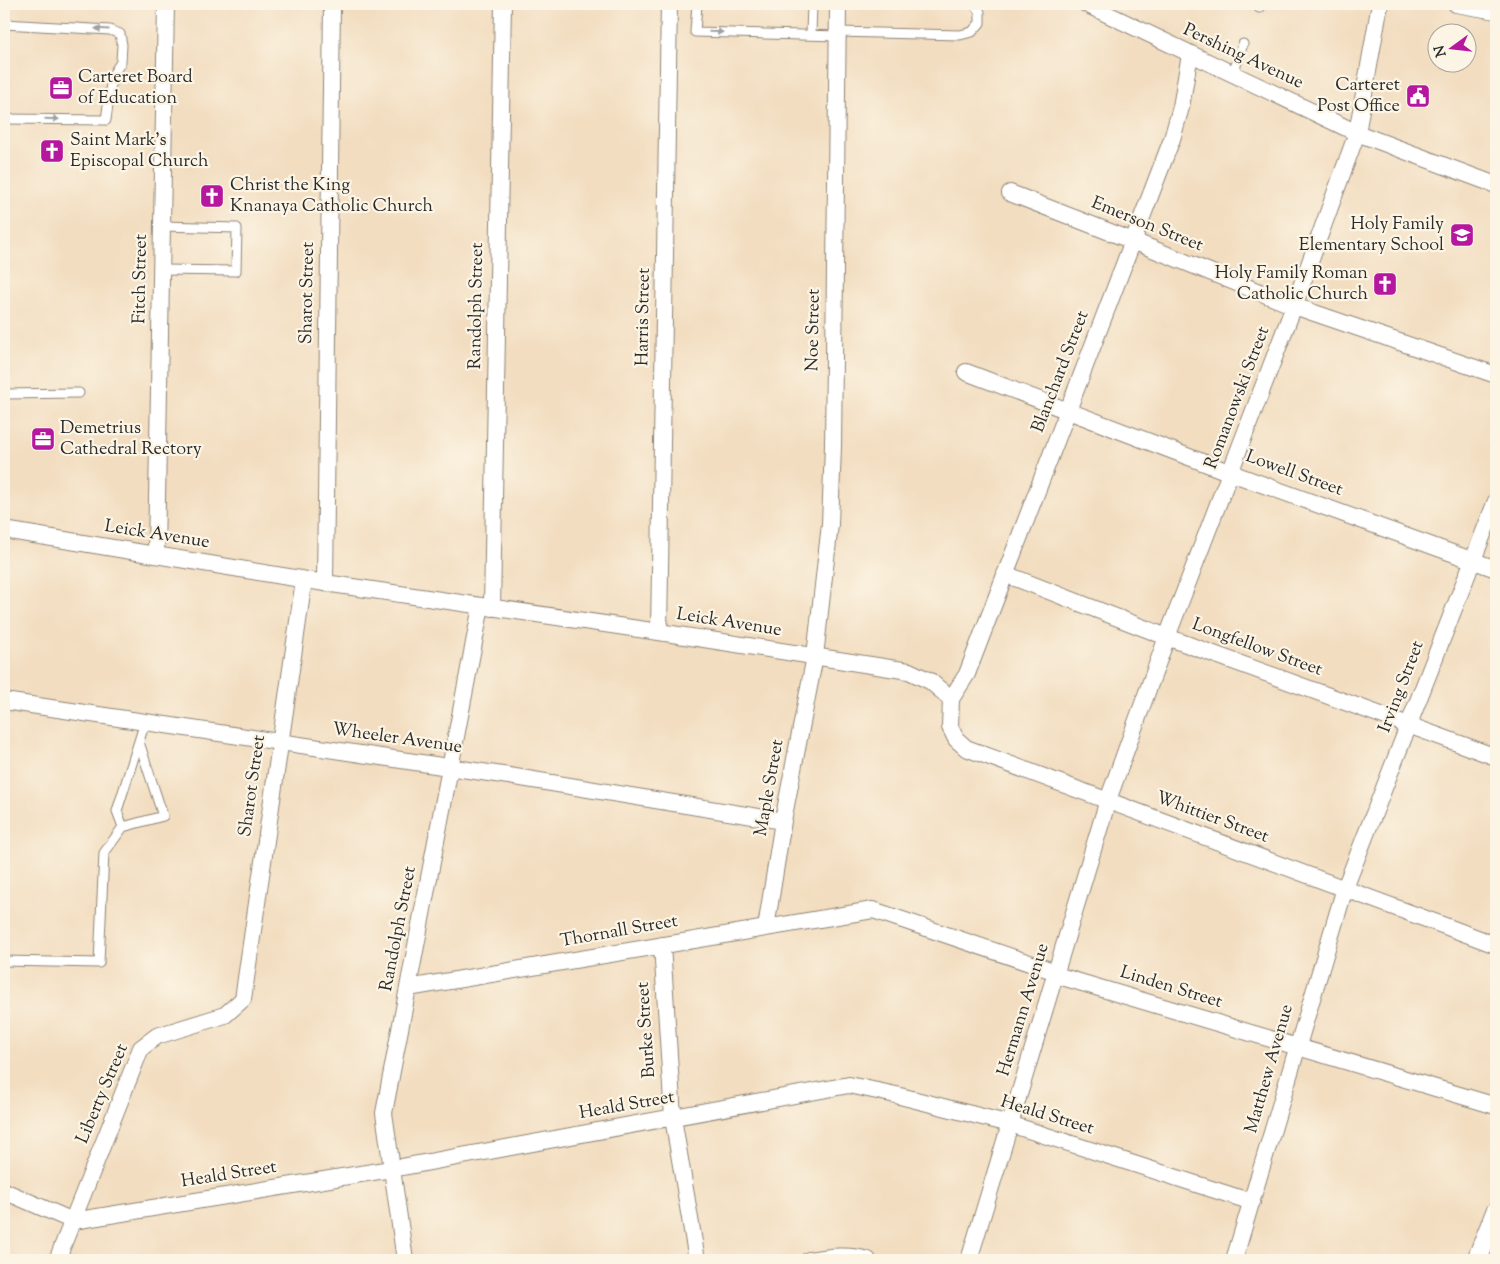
<svg xmlns="http://www.w3.org/2000/svg" width="1500" height="1264" font-family="'Sorts Mill Goudy',serif">
<style>
.lines{fill:none;stroke-linecap:round;stroke-linejoin:round}
.service-casing{stroke:#8e8476;stroke-width:11}
.minor-casing{stroke:#8e8476;stroke-width:18}
.tertiary-casing{stroke:#8e8476;stroke-width:22}
.service{stroke:#fff;stroke-width:9}
.minor{stroke:#fff;stroke-width:16}
.tertiary{stroke:#fff;stroke-width:20}
.oneway{fill:#a0a0a0}
.labels{text-anchor:middle;dominant-baseline:central;stroke-width:4.5;stroke-linejoin:round;paint-order:stroke}
.street-label{font-size:18px;fill:#2b2b2b;stroke:#fcf5e5}
.poi-label{font-size:18px;fill:#2b2b2b;stroke:#fcf5e5;text-anchor:start}
</style>
<rect width="100%" height="100%" fill="#fcf5e5"/>
<filter id="ink" filterUnits="userSpaceOnUse"><feTurbulence type="fractalNoise" baseFrequency=".02" numOctaves="2"/><feDisplacementMap in="SourceGraphic" scale="10" xChannelSelector="R" yChannelSelector="G"/><feConvolveMatrix kernelMatrix="1 2 1 2 8 2 1 2 1" color-interpolation-filters="sRGB"/></filter>
<filter id="wash" filterUnits="userSpaceOnUse"><feTurbulence type="fractalNoise" baseFrequency=".0096" numOctaves="4" result="noise"/><feDisplacementMap in="SourceGraphic" scale="20" xChannelSelector="R" yChannelSelector="G"/><feGaussianBlur stdDeviation="1.12" result="paint"/><feColorMatrix in="noise" values="0 0 0 0 0 0 0 0 0 0 0 0 0 0 0 0 0 1.4 0 .05"/><feComposite in="paint" operator="in"/></filter>
<g filter="url(#wash)">
<rect width="100%" height="100%" fill="#f2ddc0"/>
</g>
<g filter="url(#ink)">
<g class="lines">
<defs>
<path id="service" d="M 697,4 L 695,32 L 838,36
M 1259,8 L 1260,4
M 4,24 L 110,30 L 120,34 L 122,45 L 121,62 L 112,76 L 106,120 L 4,119
M 838,32 L 960,35 L 972,32 L 980,23 L 980,12 L 974,4
M 811,35 L 812,4
M 1233,74 L 1243,44
M 161,270 L 236,271 L 237,228 L 162,226
M 4,394 L 79,393
M 139,742 L 163,816 L 123,827 L 117,811 L 145,722
M 4,961 L 99,963 L 104,853 L 123,827"/>
<path id="minor" d="M 1086,4 L 1357,133 L 1496,185
M 1456,4 L 1496,11
M 1190,54 L 1181,107 L 1172,139 L 967,674 L 951,699 L 950,727 L 956,739 L 966,748 L 1496,945
M 1010,193 L 1133,241 L 1294,306 L 1496,375
M 966,372 L 1231,473 L 1496,569
M 4,530 L 325,583 L 659,632 L 909,671 L 930,681 L 951,699
M 156,554 L 166,4
M 1005,574 L 1167,637 L 1496,757
M 325,583 L 332,4
M 492,608 L 503,4
M 659,632 L 669,4
M 4,701 L 509,776 L 783,821
M 766,928 L 783,821 L 815,656 L 830,524 L 833,446 L 838,4
M 662,945 L 673,1118 L 697,1260
M 408,988 L 873,910 L 1056,972 L 1059,976 L 1496,1106
M 4,1191 L 73,1221 L 391,1169 L 849,1085 L 896,1095 L 1010,1124 L 1252,1202
M 57,1260 L 141,1048 L 157,1036 L 225,1015 L 243,999 L 304,580
M 405,1260 L 384,1113 L 481,606
M 809,1260 C 829,1257 848,1254 868,1260
M 969,1260 L 1108,800 L 1167,637 L 1294,306 L 1357,133 L 1380,4
M 1234,1260 L 1345,888 L 1496,501"/>
<path id="tertiary" d="M 1477,1260 L 1496,1212"/>
</defs>
<!-- service casing -->
<use href="#service" class="service-casing"/>
<!-- minor casing -->
<use href="#minor" class="minor-casing"/>
<!-- tertiary casing -->
<use href="#tertiary" class="tertiary-casing"/>
<!-- service -->
<use href="#service" class="service"/>
<!-- minor -->
<use href="#minor" class="minor"/>
<!-- tertiary -->
<use href="#tertiary" class="tertiary"/>
</g>
<!-- one-way arrows -->
<defs><path id="oneway-solid" d="M-6-.8H1V-3.2L6.5 0L1 3.2V.8H-6Z" transform="scale(1.25)"/></defs>
<g class="oneway">
<use href="#oneway-solid" transform="translate(102 29) rotate(-177)"/>
<use href="#oneway-solid" transform="translate(716 32) rotate(2)"/>
<use href="#oneway-solid" transform="translate(52 119) rotate(1)"/>
</g>
</g>
<!-- icons -->
<defs>
<symbol id="office-square" viewBox="-11 -11 22 22"><rect x="-9" y="-9" width="18" height="18" rx="4" fill="#b5179e" stroke="#fcf5e5"/><path d="M-6-3h4V-5.5h4V-3h4V5H-6ZM-1-4.5V-3h2v-1.5ZM-6 0V1H6V0Z" fill="#fff"/></symbol>
<symbol id="civic-square" viewBox="-11 -11 22 22"><rect x="-9" y="-9" width="18" height="18" rx="4" fill="#b5179e" stroke="#fcf5e5"/><path d="M-.6-6.5H3V-4.5H.6V-3L4-1V1h2V6H-6V1h2V-1L-.6-3ZM-1.2 2.5V6h2.4V2.5Z" fill="#fff"/></symbol>
<symbol id="church-square" viewBox="-11 -11 22 22"><rect x="-9" y="-9" width="18" height="18" rx="4" fill="#b5179e" stroke="#fcf5e5"/><path d="M-1.2-6h2.4v3.5h3.3v2.4h-3.3V6h-2.4V-.1h-3.3v-2.4h3.3Z" fill="#fff"/></symbol>
<symbol id="school-square" viewBox="-11 -11 22 22"><rect x="-9" y="-9" width="18" height="18" rx="4" fill="#b5179e" stroke="#fcf5e5"/><path d="M0-5L7-2L0 1L-7-2ZM-4 1L0 2.5L4 1V4Q0 6-4 4Z" fill="#fff"/></symbol>
</defs>
<g fill-rule="evenodd">
<use href="#office-square" x="47" y="74" width="28" height="28"/>
<use href="#civic-square" x="1404" y="82" width="28" height="28"/>
<use href="#church-square" x="38" y="137" width="28" height="28"/>
<use href="#church-square" x="198" y="182" width="28" height="28"/>
<use href="#school-square" x="1448" y="221" width="28" height="28"/>
<use href="#church-square" x="1371" y="270" width="28" height="28"/>
<use href="#office-square" x="29" y="425" width="28" height="28"/>
</g>
<g class="labels">
<!-- street labels -->
<g class="street-label">
<text transform="translate(1243 57) rotate(25)">Pershing Avenue</text>
<text transform="translate(1147 225) rotate(22)">Emerson Street</text>
<text transform="translate(141 279) rotate(-89)">Fitch Street</text>
<text transform="translate(308 293) rotate(-89)">Sharot Street</text>
<text transform="translate(477 306) rotate(-89)">Randolph Street</text>
<text transform="translate(644 317) rotate(-89)">Harris Street</text>
<text transform="translate(814 330) rotate(-89)">Noe Street</text>
<text transform="translate(1061 372) rotate(-69)">Blanchard Street</text>
<text transform="translate(1238 398) rotate(-69)">Romanowski Street</text>
<text transform="translate(1294 474) rotate(20)">Lowell Street</text>
<text transform="translate(157 535) rotate(9)">Leick Avenue</text>
<text transform="translate(729 623) rotate(9)">Leick Avenue</text>
<text transform="translate(1257 648) rotate(20)">Longfellow Street</text>
<text transform="translate(1402 687) rotate(-69)">Irving Street</text>
<text transform="translate(397 739) rotate(8)">Wheeler Avenue</text>
<text transform="translate(253 786) rotate(-82)">Sharot Street</text>
<text transform="translate(770 788) rotate(-80)">Maple Street</text>
<text transform="translate(1212 818) rotate(20)">Whittier Street</text>
<text transform="translate(399 929) rotate(-79)">Randolph Street</text>
<text transform="translate(619 932) rotate(-10)">Thornall Street</text>
<text transform="translate(1171 988) rotate(17)">Linden Street</text>
<text transform="translate(1024 1010) rotate(-73)">Hermann Avenue</text>
<text transform="translate(647 1030) rotate(-94)">Burke Street</text>
<text transform="translate(1270 1069) rotate(-74)">Matthew Avenue</text>
<text transform="translate(103 1094) rotate(-67)">Liberty Street</text>
<text transform="translate(627 1106) rotate(-10)">Heald Street</text>
<text transform="translate(1047 1116) rotate(17)">Heald Street</text>
<text transform="translate(229 1175) rotate(-9)">Heald Street</text>
</g>
<!-- poi labels -->
<g class="poi-label">
<text x="78" y="78">Carteret Board<tspan x="78" dy="21">of Education</tspan></text>
<text x="1400" y="86" text-anchor="end">Carteret<tspan x="1400" dy="21">Post Office</tspan></text>
<text x="70" y="141">Saint Mark’s<tspan x="70" dy="21">Episcopal Church</tspan></text>
<text x="230" y="186">Christ the King<tspan x="230" dy="21">Knanaya Catholic Church</tspan></text>
<text x="1444" y="225" text-anchor="end">Holy Family<tspan x="1444" dy="21">Elementary School</tspan></text>
<text x="1368" y="274" text-anchor="end">Holy Family Roman<tspan x="1368" dy="21">Catholic Church</tspan></text>
<text x="60" y="429">Demetrius<tspan x="60" dy="21">Cathedral Rectory</tspan></text>
</g>
</g>
<!-- margin -->
<rect width="1500" height="1264" fill="none" stroke="#fcf5e5" stroke-width="20"/>
<!-- north arrow -->
<g transform="translate(1452 48) rotate(255)"><circle r="24" fill="#fcf5e5" stroke="#a8a49b"/>
<path d="M0-4L9 19L0 12L-9 19Z" fill="#b5179e"/>
<text y="-8" font-size="14" font-weight="bold" text-anchor="middle" fill="#2b2b2b">N</text>
</g>
</svg>
